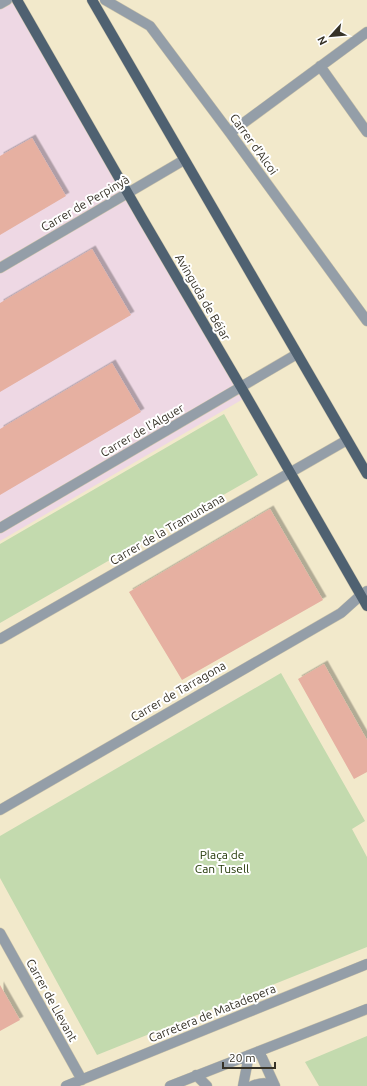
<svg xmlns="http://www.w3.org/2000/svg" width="367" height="1086" font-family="Ubuntu,sans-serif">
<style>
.industrial{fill:#eed8e4}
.green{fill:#c3daae}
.building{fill:#e6b0a1;filter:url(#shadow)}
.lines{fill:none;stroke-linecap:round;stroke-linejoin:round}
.minor-casing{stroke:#ccc4aa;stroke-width:11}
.major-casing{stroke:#ccc4aa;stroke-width:11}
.minor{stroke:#949ea8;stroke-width:10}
.major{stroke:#4f6171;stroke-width:10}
.labels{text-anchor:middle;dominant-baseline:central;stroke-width:4;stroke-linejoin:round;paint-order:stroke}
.street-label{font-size:12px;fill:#363227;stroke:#fff}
.park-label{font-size:12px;fill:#233807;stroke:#fff}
</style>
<defs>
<filter id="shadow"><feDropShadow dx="3.5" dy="-3.5" stdDeviation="0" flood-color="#0004"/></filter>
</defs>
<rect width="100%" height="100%" fill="#f2e9cb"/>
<!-- industrial -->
<path class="industrial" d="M 0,0 L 11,0 L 250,395 L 0,541 Z"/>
<!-- green -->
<path class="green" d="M 224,414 L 258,475 L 0,623 L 0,544 Z
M 281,673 L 365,821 L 352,829 L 367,857 L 367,947 L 97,1055 L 0,878 L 0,836 Z
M 367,1036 L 367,1086 L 319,1086 L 305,1062 Z"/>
<!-- building -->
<path class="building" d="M 32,138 L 66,196 L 0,235 L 0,156 Z
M 92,249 L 131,315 L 0,392 L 0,303 Z
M 112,363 L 141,412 L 0,495 L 0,429 Z
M 270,509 L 323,600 L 182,680 L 129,592 Z
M 324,664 L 367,740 L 367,772 L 354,779 L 298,679 Z
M 0,985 L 20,1020 L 0,1031 Z"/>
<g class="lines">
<defs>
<path id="minor" d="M 105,0 L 150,26 L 230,133 L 367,321
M 0,4 L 7,0
M 320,66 L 367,132
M 230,133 L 367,32
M 0,268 L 184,160
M 0,528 L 297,354
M 0,639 L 347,440
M 0,810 L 341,613 L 361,595 L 367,591
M 0,933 L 82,1080
M 259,1051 L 275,1086
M 196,1075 L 207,1086
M 66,1086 L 367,964
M 170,1086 L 367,1009
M 243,1086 L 249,1055
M 252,1086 C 259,1083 267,1082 275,1086"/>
<path id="major" d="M 17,0 L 142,218 L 241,387 L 367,606
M 92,0 L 367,474"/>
</defs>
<!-- minor casing -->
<use href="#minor" class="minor-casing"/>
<!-- major casing -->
<use href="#major" class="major-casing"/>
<!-- minor -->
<use href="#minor" class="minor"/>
<!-- major -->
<use href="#major" class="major"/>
</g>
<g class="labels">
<!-- street labels -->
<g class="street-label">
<text transform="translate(254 144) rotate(54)">Carrer d'Alcoi</text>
<text transform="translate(85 203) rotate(-30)">Carrer de Perpinyà</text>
<text transform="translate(203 297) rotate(60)">Avinguda de Béjar</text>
<text transform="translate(142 430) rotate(-30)">Carrer de l'Alguer</text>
<text transform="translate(167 529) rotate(-30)">Carrer de la Tramuntana</text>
<text transform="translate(178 691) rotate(-30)">Carrer de Tarragona</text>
<text transform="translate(52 1000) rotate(61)">Carrer de Llevant</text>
<text transform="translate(212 1013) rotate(-22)">Carretera de Matadepera</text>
</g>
<!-- park labels -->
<g class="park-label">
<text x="222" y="854">Plaça de<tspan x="222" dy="14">Can Tusell</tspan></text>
</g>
</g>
<!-- north arrow -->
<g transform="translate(331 36) rotate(243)" stroke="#ffffff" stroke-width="3" paint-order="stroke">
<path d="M0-3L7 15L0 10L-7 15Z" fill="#363227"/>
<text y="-6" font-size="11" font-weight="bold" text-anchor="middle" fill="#363227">N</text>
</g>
<!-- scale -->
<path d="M223 1062v6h52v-6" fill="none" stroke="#363227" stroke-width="2"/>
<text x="229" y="1062" font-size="12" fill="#363227" stroke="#ffffff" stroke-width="3" paint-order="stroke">20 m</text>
</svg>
